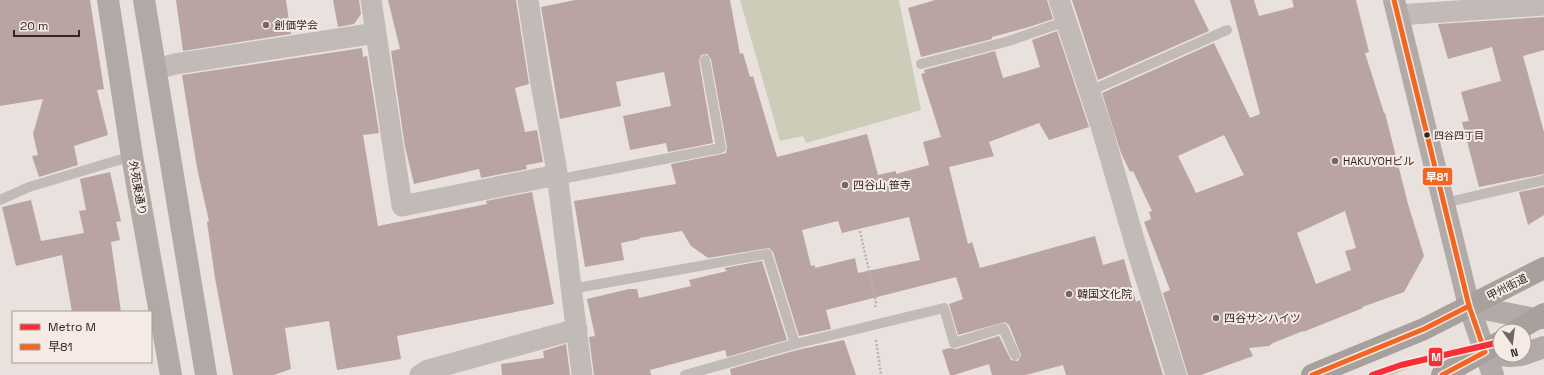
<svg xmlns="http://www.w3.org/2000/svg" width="1544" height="375" font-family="'Space Grotesk','Noto Sans JP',sans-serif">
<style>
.green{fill:#ccccb9}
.building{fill:#baa4a2;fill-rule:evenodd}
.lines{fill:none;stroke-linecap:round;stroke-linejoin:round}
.path{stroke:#bab2af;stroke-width:2.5;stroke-dasharray:2 2;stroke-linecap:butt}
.lane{stroke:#c1bab7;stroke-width:10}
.street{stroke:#c1bab7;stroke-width:21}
.secondary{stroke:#b2aaa8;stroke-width:22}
.primary{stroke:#b0a9a6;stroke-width:22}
.highway{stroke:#a7a09d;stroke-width:22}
.bus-1-casing{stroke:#f6eae4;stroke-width:8}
.bus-1{stroke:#f26522;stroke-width:5}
.metro-1-casing{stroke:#f6eae4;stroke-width:9}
.metro-1{stroke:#f62e36;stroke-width:6}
.poi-dot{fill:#716866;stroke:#f6eae4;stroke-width:1.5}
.bus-dot{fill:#312726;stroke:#f6eae4;stroke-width:1.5}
.labels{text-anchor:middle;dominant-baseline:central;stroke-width:4;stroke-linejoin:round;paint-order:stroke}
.bus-label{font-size:10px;fill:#312726;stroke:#f6eae4;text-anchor:start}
.poi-label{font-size:11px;fill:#312726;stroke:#f6eae4;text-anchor:start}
.street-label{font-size:11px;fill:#312726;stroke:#f6eae4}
.line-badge{stroke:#f6eae4;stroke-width:1.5}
.badge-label{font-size:11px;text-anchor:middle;font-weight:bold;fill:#fff}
</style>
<rect width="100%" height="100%" fill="#e8e1de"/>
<!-- green -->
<path class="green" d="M 740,0 L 899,0 L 921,110 L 806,143 L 803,136 L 780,141 Z
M 1425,358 L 1426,361 L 1393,375 L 1385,375 Z"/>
<!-- building -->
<path class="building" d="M 0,0 L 90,0 L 104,89 L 97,90 L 108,135 L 74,146 L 78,165 L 39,177 L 32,156 L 38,155 L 33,134 L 43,99 L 0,106 Z
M 176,0 L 286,0 L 291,34 L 183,51 Z
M 333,0 L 359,0 L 361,14 L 354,24 L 338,27 Z
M 388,0 L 516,0 L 529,84 L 515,88 L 525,132 L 537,130 L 543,162 L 526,165 L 527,169 L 481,178 L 479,169 L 414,184 L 405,147 L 391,51 L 400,49 Z
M 575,0 L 730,0 L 740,54 L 743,53 L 750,77 L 753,76 L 777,157 L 867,134 L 878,175 L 896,171 L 896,174 L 929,165 L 923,142 L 941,137 L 921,74 L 925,73 L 924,70 L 995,51 L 1003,78 L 1040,67 L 1032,40 L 1057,31 L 1089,127 L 1049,140 L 1039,123 L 989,142 L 994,156 L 949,167 L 968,244 L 972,242 L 980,268 L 1095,236 L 1103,265 L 1124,259 L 1136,302 L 1140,300 L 1163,375 L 1066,375 L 1063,365 L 1026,375 L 992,375 L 989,364 L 954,375 L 950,375 L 942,350 L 950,348 L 956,349 L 999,336 L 1011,360 L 1018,361 L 1021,355 L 1009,325 L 1005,322 L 958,335 L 949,304 L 963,299 L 956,277 L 826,310 L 831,329 L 799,336 L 773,252 L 769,248 L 708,258 L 691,246 L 682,231 L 639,238 L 640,239 L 621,243 L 624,260 L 585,267 L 574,201 L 676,184 L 671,164 L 722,154 L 726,153 L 727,147 L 711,59 L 707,54 L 701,55 L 699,61 L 713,143 L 668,152 L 666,143 L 630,150 L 623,116 L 671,106 L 664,72 L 616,82 L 621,106 L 560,119 L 541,7 ZM 909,217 L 920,260 L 858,273 L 855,258 L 815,268 L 815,265 L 811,266 L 802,230 L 838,221 L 842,233 Z
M 935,0 L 1047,0 L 1053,19 L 1029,27 L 992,37 L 992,39 L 921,57 L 908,8 Z
M 1072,0 L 1194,0 L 1209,31 L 1098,80 Z
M 1230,0 L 1254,0 L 1259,16 L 1294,7 L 1292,0 L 1356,0 L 1369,52 L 1365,53 L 1384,113 L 1385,113 L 1408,204 L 1424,256 L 1404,292 L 1362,307 L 1363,308 L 1303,332 L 1303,331 L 1273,343 L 1269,346 L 1249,348 L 1253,356 L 1201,375 L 1188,375 L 1163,293 L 1170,290 L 1144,222 L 1151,219 L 1149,212 L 1152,211 L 1133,171 L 1130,172 L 1121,153 L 1102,93 L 1214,43 L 1250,118 L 1260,114 ZM 1224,135 L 1244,175 L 1196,193 L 1178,156 ZM 1345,211 L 1356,248 L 1345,251 L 1351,270 L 1316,284 L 1297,233 Z
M 1544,17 L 1544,50 L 1523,56 L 1544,132 L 1544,174 L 1479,187 L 1462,122 L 1469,121 L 1461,92 L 1501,81 L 1492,47 L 1448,59 L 1438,24 Z
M 362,48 L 363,57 L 367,56 L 379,133 L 363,135 L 378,226 L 487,204 L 486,201 L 532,192 L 554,304 L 397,336 L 401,359 L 337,370 L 329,321 L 285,328 L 291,369 L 274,375 L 233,375 L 215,278 L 207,222 L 209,221 L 197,168 L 182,75 Z
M 110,172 L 121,221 L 116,222 L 120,240 L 111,242 L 121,312 L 72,312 L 62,255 L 16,266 L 2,207 L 31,200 L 41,241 L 84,233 L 79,211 L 86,210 L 80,179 Z
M 1544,187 L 1544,215 L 1528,225 L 1519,192 Z
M 762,261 L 787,340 L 727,357 L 725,350 L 650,370 L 651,375 L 594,375 L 589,337 L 595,336 L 587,299 L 629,289 L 637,289 L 639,298 L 691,286 L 689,280 L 727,271 L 724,268 Z
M 844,340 L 856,375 L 731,375 L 730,369 L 797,350 Z
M 566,344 L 570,375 L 502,375 L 501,364 L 544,358 L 543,351 Z"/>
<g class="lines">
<!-- path -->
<path class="path" d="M 860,231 L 876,302 L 875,309
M 876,340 L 881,375"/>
<!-- lane -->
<path class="lane" d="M 921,64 L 1009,41 L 1066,21
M 1090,91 L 1227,30
M 557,175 L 566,178 L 721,148 L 705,60
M 0,200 L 29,187 L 132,156
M 1444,203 L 1544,180
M 571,289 L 767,254 L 795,344
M 685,375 L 795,344 L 944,308 L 954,343 L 1003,328 L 1015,355"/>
<!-- street -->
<path class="street" d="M 371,0 L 402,206 L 557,175
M 528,0 L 540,78 L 556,166 L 582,375
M 1059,0 L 1102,129 L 1137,250 L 1176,375
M 1398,15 L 1544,5
M 156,69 L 175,64 L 376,33
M 420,375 L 428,370 L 577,329"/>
<!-- secondary -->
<path class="secondary" d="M 1394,0 L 1469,306 L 1493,375
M 1469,306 L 1535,319 L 1544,318
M 1524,354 L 1544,347
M 1501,355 L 1510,356 L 1521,355"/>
<!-- primary -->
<path class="primary" d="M 108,0 L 132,156 L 171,375
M 144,0 L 206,375"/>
<!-- highway -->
<path class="highway" d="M 1516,331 L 1544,314
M 1312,375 L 1424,329 L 1544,268
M 1442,375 L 1500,342"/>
<defs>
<path id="bus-1" d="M 1394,0 L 1469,306 L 1485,352
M 1312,375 L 1424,329 L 1469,306
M 1442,375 L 1485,352"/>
</defs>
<!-- bus-1 casing -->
<use href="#bus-1" class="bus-1-casing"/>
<!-- bus-1 -->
<use href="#bus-1" class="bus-1"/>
<defs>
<path id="metro-1" d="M 1372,375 L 1401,365 L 1500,342"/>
</defs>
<!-- metro-1 casing -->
<use href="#metro-1" class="metro-1-casing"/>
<!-- metro-1 -->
<use href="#metro-1" class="metro-1"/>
</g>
<!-- markers -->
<g class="poi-dot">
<circle cx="266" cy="25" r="4"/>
<circle cx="1335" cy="161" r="4"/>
<circle cx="845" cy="185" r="4"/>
<circle cx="1069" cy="294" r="4"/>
<circle cx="1216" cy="318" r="4"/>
</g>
<circle class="bus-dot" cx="1427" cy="135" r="3.5"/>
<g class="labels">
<!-- bus labels -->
<g class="bus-label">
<text x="1434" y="135">四谷四丁目</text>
</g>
<!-- poi labels -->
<g class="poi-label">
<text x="274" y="25">創価学会</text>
<text x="1343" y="161">HAKUYOHビル</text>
<text x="853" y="185">四谷山 笹寺</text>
<text x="1077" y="294">韓国文化院</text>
<text x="1224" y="318">四谷サンハイツ</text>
</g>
<!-- street labels -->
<g class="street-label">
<text transform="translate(138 188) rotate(80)">外苑東通り</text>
<text transform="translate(1507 287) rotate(-27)">甲州街道</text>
</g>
</g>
<g class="line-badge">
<rect x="1422" y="167" width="31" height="19" rx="4" fill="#f26522"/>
<rect x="1428" y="347" width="15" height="20" rx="4" fill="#f62e36"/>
</g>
<g class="badge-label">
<text x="1437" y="181">早81</text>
<text x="1436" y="361">M</text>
</g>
<!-- legend -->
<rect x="12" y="311" width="140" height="52" fill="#f6eae4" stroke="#a79c98"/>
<rect x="20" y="324" width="20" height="6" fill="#f62e36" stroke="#a79c98"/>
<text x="48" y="331" font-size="12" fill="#312726">Metro M</text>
<rect x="20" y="344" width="20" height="6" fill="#f26522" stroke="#a79c98"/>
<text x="48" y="351" font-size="12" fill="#312726">早81</text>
<!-- north arrow -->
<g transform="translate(1512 343) rotate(166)"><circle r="19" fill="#f6eae4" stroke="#a79c98"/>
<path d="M0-3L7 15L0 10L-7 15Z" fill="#716866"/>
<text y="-6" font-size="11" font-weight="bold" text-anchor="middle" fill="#312726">N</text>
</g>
<!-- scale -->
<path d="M14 30v6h65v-6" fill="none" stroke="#312726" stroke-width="2"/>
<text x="20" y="30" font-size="12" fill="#312726" stroke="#f6eae4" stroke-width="3" paint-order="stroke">20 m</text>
</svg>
